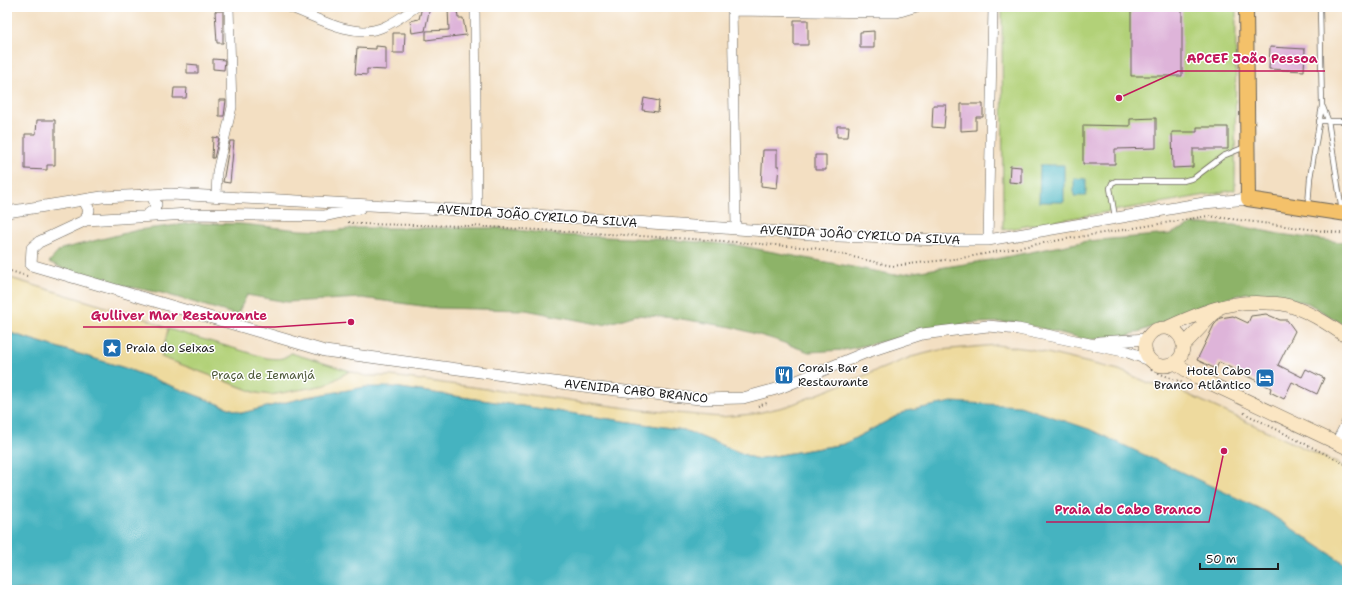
<svg xmlns="http://www.w3.org/2000/svg" width="1354" height="597" font-family="'Shantell Sans',sans-serif">
<style>
.green{fill:#b2d178;stroke:#67764a}
.forest{fill:#8db368;stroke:#546842}
.sand{fill:#eeda9e;stroke:#857b5d}
.water{fill:#45b3c0;stroke:#30686e}
.building{fill:#deb4d9}
.lines{fill:none;stroke-linecap:round;stroke-linejoin:round}
.service-casing{stroke:#676056;stroke-width:6}
.minor-casing{stroke:#676056;stroke-width:10}
.tertiary-casing{stroke:#676056;stroke-width:12}
.secondary-casing{stroke:#676056;stroke-width:14}
.primary-casing{stroke:#676056;stroke-width:16}
.path{stroke:#676056;stroke-width:2;stroke-dasharray:1 3;stroke-linecap:butt}
.service{stroke:#fff;stroke-width:4.5}
.minor{stroke:#fff;stroke-width:9}
.tertiary{stroke:#fff;stroke-width:11}
.secondary{stroke:#fbe6c3;stroke-width:13}
.primary{stroke:#f4c16a;stroke-width:14}
.labels{text-anchor:middle;dominant-baseline:central;stroke-width:3;stroke-linejoin:round;paint-order:stroke}
.street-label{font-size:12px;fill:#1c1c1c;stroke:#fff}
.poi-label{font-size:12px;fill:#1c1c1c;stroke:#fff;text-anchor:start}
.park-label{font-size:12px;fill:#505b3c;stroke:#fff}
.leader{fill:none;stroke:#c2185b;stroke-width:1.5}
.callout-dot{fill:#c2185b;stroke:#fff;stroke-width:1.5}
.callout-label{font-size:13px;text-anchor:middle;font-weight:bold;fill:#c2185b;stroke:#fff;stroke-width:3;stroke-linejoin:round;paint-order:stroke}
</style>
<rect width="100%" height="100%" fill="#fff"/>
<filter id="ink" filterUnits="userSpaceOnUse"><feTurbulence type="fractalNoise" baseFrequency=".025" numOctaves="2"/><feDisplacementMap in="SourceGraphic" scale="8" xChannelSelector="R" yChannelSelector="G"/><feConvolveMatrix kernelMatrix="1 2 1 2 8 2 1 2 1" color-interpolation-filters="sRGB"/></filter>
<filter id="wash" filterUnits="userSpaceOnUse"><feTurbulence type="fractalNoise" baseFrequency=".012" numOctaves="4" result="noise"/><feDisplacementMap in="SourceGraphic" scale="16" xChannelSelector="R" yChannelSelector="G"/><feGaussianBlur stdDeviation="0.9" result="paint"/><feColorMatrix in="noise" values="0 0 0 0 0 0 0 0 0 0 0 0 0 0 0 0 0 1.4 0 .05"/><feComposite in="paint" operator="in"/></filter>
<g filter="url(#wash)">
<rect width="100%" height="100%" fill="#f3dfc2"/>
<!-- green -->
<path class="green" d="M 1002,7 L 1236,7 L 1235,190 L 1003,230 Z
M 168,329 L 267,358 C 277,359 283,360 291,353 L 350,371 L 326,385 L 271,395 L 257,393 L 161,357 Z"/>
<!-- forest -->
<path class="forest" d="M 193,223 L 241,224 L 300,230 L 332,231 L 357,228 L 502,228 L 557,235 L 674,240 L 736,245 L 895,275 L 990,260 L 1087,241 L 1170,234 L 1193,224 L 1235,225 L 1279,234 L 1347,243 L 1347,327 L 1308,303 L 1276,296 L 1246,293 L 1202,305 L 1166,322 L 1127,336 L 1089,340 L 1015,322 L 971,323 L 843,350 L 809,352 L 773,339 L 732,327 L 675,318 L 636,315 L 603,325 L 526,310 L 437,308 L 362,298 L 287,302 L 247,295 L 237,315 L 162,293 L 84,278 L 49,262 L 61,249 L 138,230 Z"/>
<!-- sand -->
<path class="sand" d="M 7,277 L 149,320 L 168,329 L 161,357 L 256,393 L 271,395 L 326,385 L 350,371 L 365,376 L 391,376 L 642,410 L 720,417 L 753,414 L 788,406 L 911,357 L 940,350 L 996,345 L 1030,349 L 1119,370 L 1149,383 L 1178,390 L 1347,468 L 1347,565 L 1267,512 L 906,411 L 844,444 L 756,459 L 684,430 L 394,387 L 307,397 L 242,413 L 125,368 L 7,332 Z"/>
<!-- water -->
<path class="water" d="M 1040,165 L 1064,165 L 1064,202 L 1039,202 Z
M 1074,178 L 1086,179 L 1086,196 L 1074,196 Z
M 7,332 L 125,368 L 242,413 L 307,397 L 365,387 L 394,387 L 684,430 L 756,459 L 844,444 L 906,411 L 952,402 L 1020,406 L 1089,429 L 1267,512 L 1347,565 L 1347,590 L 7,590 Z"/>
<g id="blocks">
<!-- building -->
<path class="building" d="M 422,7 L 430,7 L 425,31 L 412,33 L 410,21 L 419,19 Z
M 448,9 L 457,9 L 458,18 L 463,18 L 466,35 L 426,40 L 426,31 L 449,30 Z
M 1131,9 L 1182,9 L 1182,76 L 1131,76 Z
M 215,11 L 223,11 L 223,43 L 217,43 Z
M 794,20 L 808,20 L 808,45 L 794,45 Z
M 874,31 L 874,48 L 860,48 L 860,32 Z
M 393,33 L 405,33 L 404,53 L 393,53 Z
M 376,46 L 386,47 L 386,70 L 367,69 L 367,75 L 355,74 L 357,48 L 376,49 Z
M 1270,47 L 1305,49 L 1304,71 L 1269,69 Z
M 213,59 L 225,60 L 224,70 L 213,69 Z
M 187,64 L 198,65 L 198,73 L 187,73 Z
M 174,88 L 187,88 L 186,98 L 173,98 Z
M 644,98 L 659,101 L 658,112 L 642,110 Z
M 219,100 L 226,100 L 224,116 L 219,116 Z
M 961,104 L 983,104 L 983,117 L 976,117 L 976,130 L 961,131 Z
M 933,105 L 946,105 L 944,128 L 932,127 Z
M 1156,118 L 1156,148 L 1115,149 L 1115,164 L 1083,164 L 1083,125 L 1130,126 L 1130,119 Z
M 37,120 L 55,120 L 55,165 L 47,165 L 47,170 L 25,169 L 25,134 L 36,134 Z
M 837,126 L 849,126 L 848,137 L 837,137 Z
M 1197,127 L 1228,127 L 1228,149 L 1193,149 L 1193,167 L 1173,168 L 1172,132 L 1197,132 Z
M 213,137 L 219,138 L 214,158 L 212,158 Z
M 230,141 L 234,141 L 230,183 L 223,182 Z
M 763,150 L 777,150 L 777,166 L 779,166 L 777,188 L 761,186 Z
M 815,155 L 826,155 L 826,170 L 815,170 Z
M 1010,166 L 1021,167 L 1021,183 L 1009,182 Z
M 1266,314 L 1280,320 L 1287,320 L 1295,331 L 1278,365 L 1302,377 L 1306,369 L 1324,378 L 1317,394 L 1292,382 L 1284,399 L 1270,392 L 1271,388 L 1219,362 L 1216,369 L 1197,360 L 1214,325 L 1220,318 L 1233,316 L 1248,323 L 1251,316 Z"/>
</g>
</g>
<g filter="url(#ink)">
<use href="#blocks" fill-opacity="0" stroke="#676056" stroke-width="1"/>
<g class="lines">
<defs>
<path id="service" d="M 1323,107 L 1328,120 L 1342,212
M 1319,121 L 1347,121
M 1308,206 L 1310,178 L 1322,106 L 1320,7
M 1115,217 L 1110,188 L 1112,183 L 1116,181 L 1183,181 L 1194,178 L 1223,156 L 1245,147"/>
<path id="minor" d="M 289,7 C 316,17 352,39 381,28 C 394,23 405,15 416,7
M 475,7 L 477,211
M 732,7 L 736,228
M 732,11 L 881,13 L 897,13 L 917,7
M 216,197 L 217,172 L 232,107 L 229,7
M 988,240 L 993,7
M 1335,444 L 1347,421"/>
<path id="tertiary" d="M 84,200 L 89,210 L 86,220 L 39,242 L 32,248 L 31,265 L 325,351 L 598,388 L 700,399 L 743,398 L 780,388 L 867,352 L 922,334 L 988,326 L 1018,329 L 1128,352 L 1150,360
M 7,212 L 102,197 L 171,194 L 477,211 L 839,236 L 938,240 L 988,240 L 1204,203 L 1248,199
M 146,216 L 154,210 L 156,204 L 152,196 L 147,194
M 86,220 L 189,214 L 324,216 L 360,208
M 1099,342 L 1147,339"/>
<path id="secondary" d="M 1166,328 C 1200,313 1228,300 1266,303 C 1276,303 1287,304 1296,308 C 1315,315 1331,326 1347,337
M1145 347a19 19 0 1 1 38 0a19 19 0 1 1-38 0Z
M 1183,346 L 1218,309
M 1175,363 L 1195,376 L 1347,448"/>
<path id="primary" d="M 1246,7 L 1248,199 L 1347,214"/>
</defs>
<!-- service casing -->
<use href="#service" class="service-casing"/>
<!-- minor casing -->
<use href="#minor" class="minor-casing"/>
<!-- tertiary casing -->
<use href="#tertiary" class="tertiary-casing"/>
<!-- secondary casing -->
<use href="#secondary" class="secondary-casing"/>
<!-- primary casing -->
<use href="#primary" class="primary-casing"/>
<!-- path -->
<path class="path" d="M 348,222 L 360,224 L 471,226 L 709,240 L 814,248 L 892,266 L 962,258 L 1060,240 L 1208,216 L 1347,234
M 7,270 L 27,276
M 1151,370 L 1183,383
M 758,406 L 767,403
M 1244,413 L 1347,465"/>
<!-- service -->
<use href="#service" class="service"/>
<!-- minor -->
<use href="#minor" class="minor"/>
<!-- tertiary -->
<use href="#tertiary" class="tertiary"/>
<!-- secondary -->
<use href="#secondary" class="secondary"/>
<!-- primary -->
<use href="#primary" class="primary"/>
</g>
</g>
<!-- icons -->
<defs>
<symbol id="sight-square" viewBox="-11 -11 22 22"><rect x="-9" y="-9" width="18" height="18" rx="4" fill="#1f6fb2" stroke="#fff"/><path d="M0-6L1.8-2.2L6-1.7L2.9 1.2L3.7 5.4L0 3.3L-3.7 5.4L-2.9 1.2L-6-1.7L-1.8-2.2Z" fill="#fff"/></symbol>
<symbol id="restaurant-square" viewBox="-11 -11 22 22"><rect x="-9" y="-9" width="18" height="18" rx="4" fill="#1f6fb2" stroke="#fff"/><path d="M-5-6h1v4h1v-4h1v4h1v-4h1v5L-1.5 .5V6h-2V.5L-5-1ZM5-6V6H3V1.5H1.5Q1.5-4 5-6Z" fill="#fff"/></symbol>
<symbol id="hotel-square" viewBox="-11 -11 22 22"><rect x="-9" y="-9" width="18" height="18" rx="4" fill="#1f6fb2" stroke="#fff"/><path d="M-6-4.5h1.5V1H6V5H4.5V3h-9V5H-6ZM-4 0a1.8 1.8 0 1 1 3.6 0ZM.5 0V-2.5h3Q6-2.5 6 0Z" fill="#fff"/></symbol>
</defs>
<g fill-rule="evenodd">
<use href="#sight-square" x="101" y="337" width="22" height="22"/>
<use href="#restaurant-square" x="773" y="364" width="22" height="22"/>
<use href="#hotel-square" x="1254" y="367" width="22" height="22"/>
</g>
<g class="labels">
<!-- street labels -->
<g class="street-label">
<text transform="translate(537 216) rotate(4)">AVENIDA JOÃO CYRILO DA SILVA</text>
<text transform="translate(860 235) rotate(3)">AVENIDA JOÃO CYRILO DA SILVA</text>
<text transform="translate(636 391) rotate(6)">AVENIDA CABO BRANCO</text>
</g>
<!-- poi labels -->
<g class="poi-label">
<text x="126" y="348">Praia do Seixas</text>
<text x="798" y="368">Corais Bar e<tspan x="798" dy="14">Restaurante</tspan></text>
<text x="1251" y="371" text-anchor="end">Hotel Cabo<tspan x="1251" dy="14">Branco Atlântico</tspan></text>
</g>
<!-- park labels -->
<g class="park-label">
<text x="263" y="375">Praça de Iemanjá</text>
</g>
</g>
<!-- callouts -->
<path class="leader" d="M1119 98L1178 71H1325M351 322L275 327H83M1224 451L1209 522H1046"/>
<g class="callout-dot">
<circle cx="1119" cy="98" r="4"/>
<circle cx="351" cy="322" r="4"/>
<circle cx="1224" cy="451" r="4"/>
</g>
<g class="callout-label">
<text x="1252" y="63">APCEF João Pessoa</text>
<text x="179" y="320">Gulliver Mar Restaurante</text>
<text x="1128" y="514">Praia do Cabo Branco</text>
</g>
<!-- margin -->
<rect width="1354" height="597" fill="none" stroke="#fff" stroke-width="24"/>
<!-- scale -->
<path d="M1200 563v6h78v-6" fill="none" stroke="#1c1c1c" stroke-width="2"/>
<text x="1206" y="563" font-size="12" fill="#1c1c1c" stroke="#ffffff" stroke-width="3" paint-order="stroke">50 m</text>
</svg>
